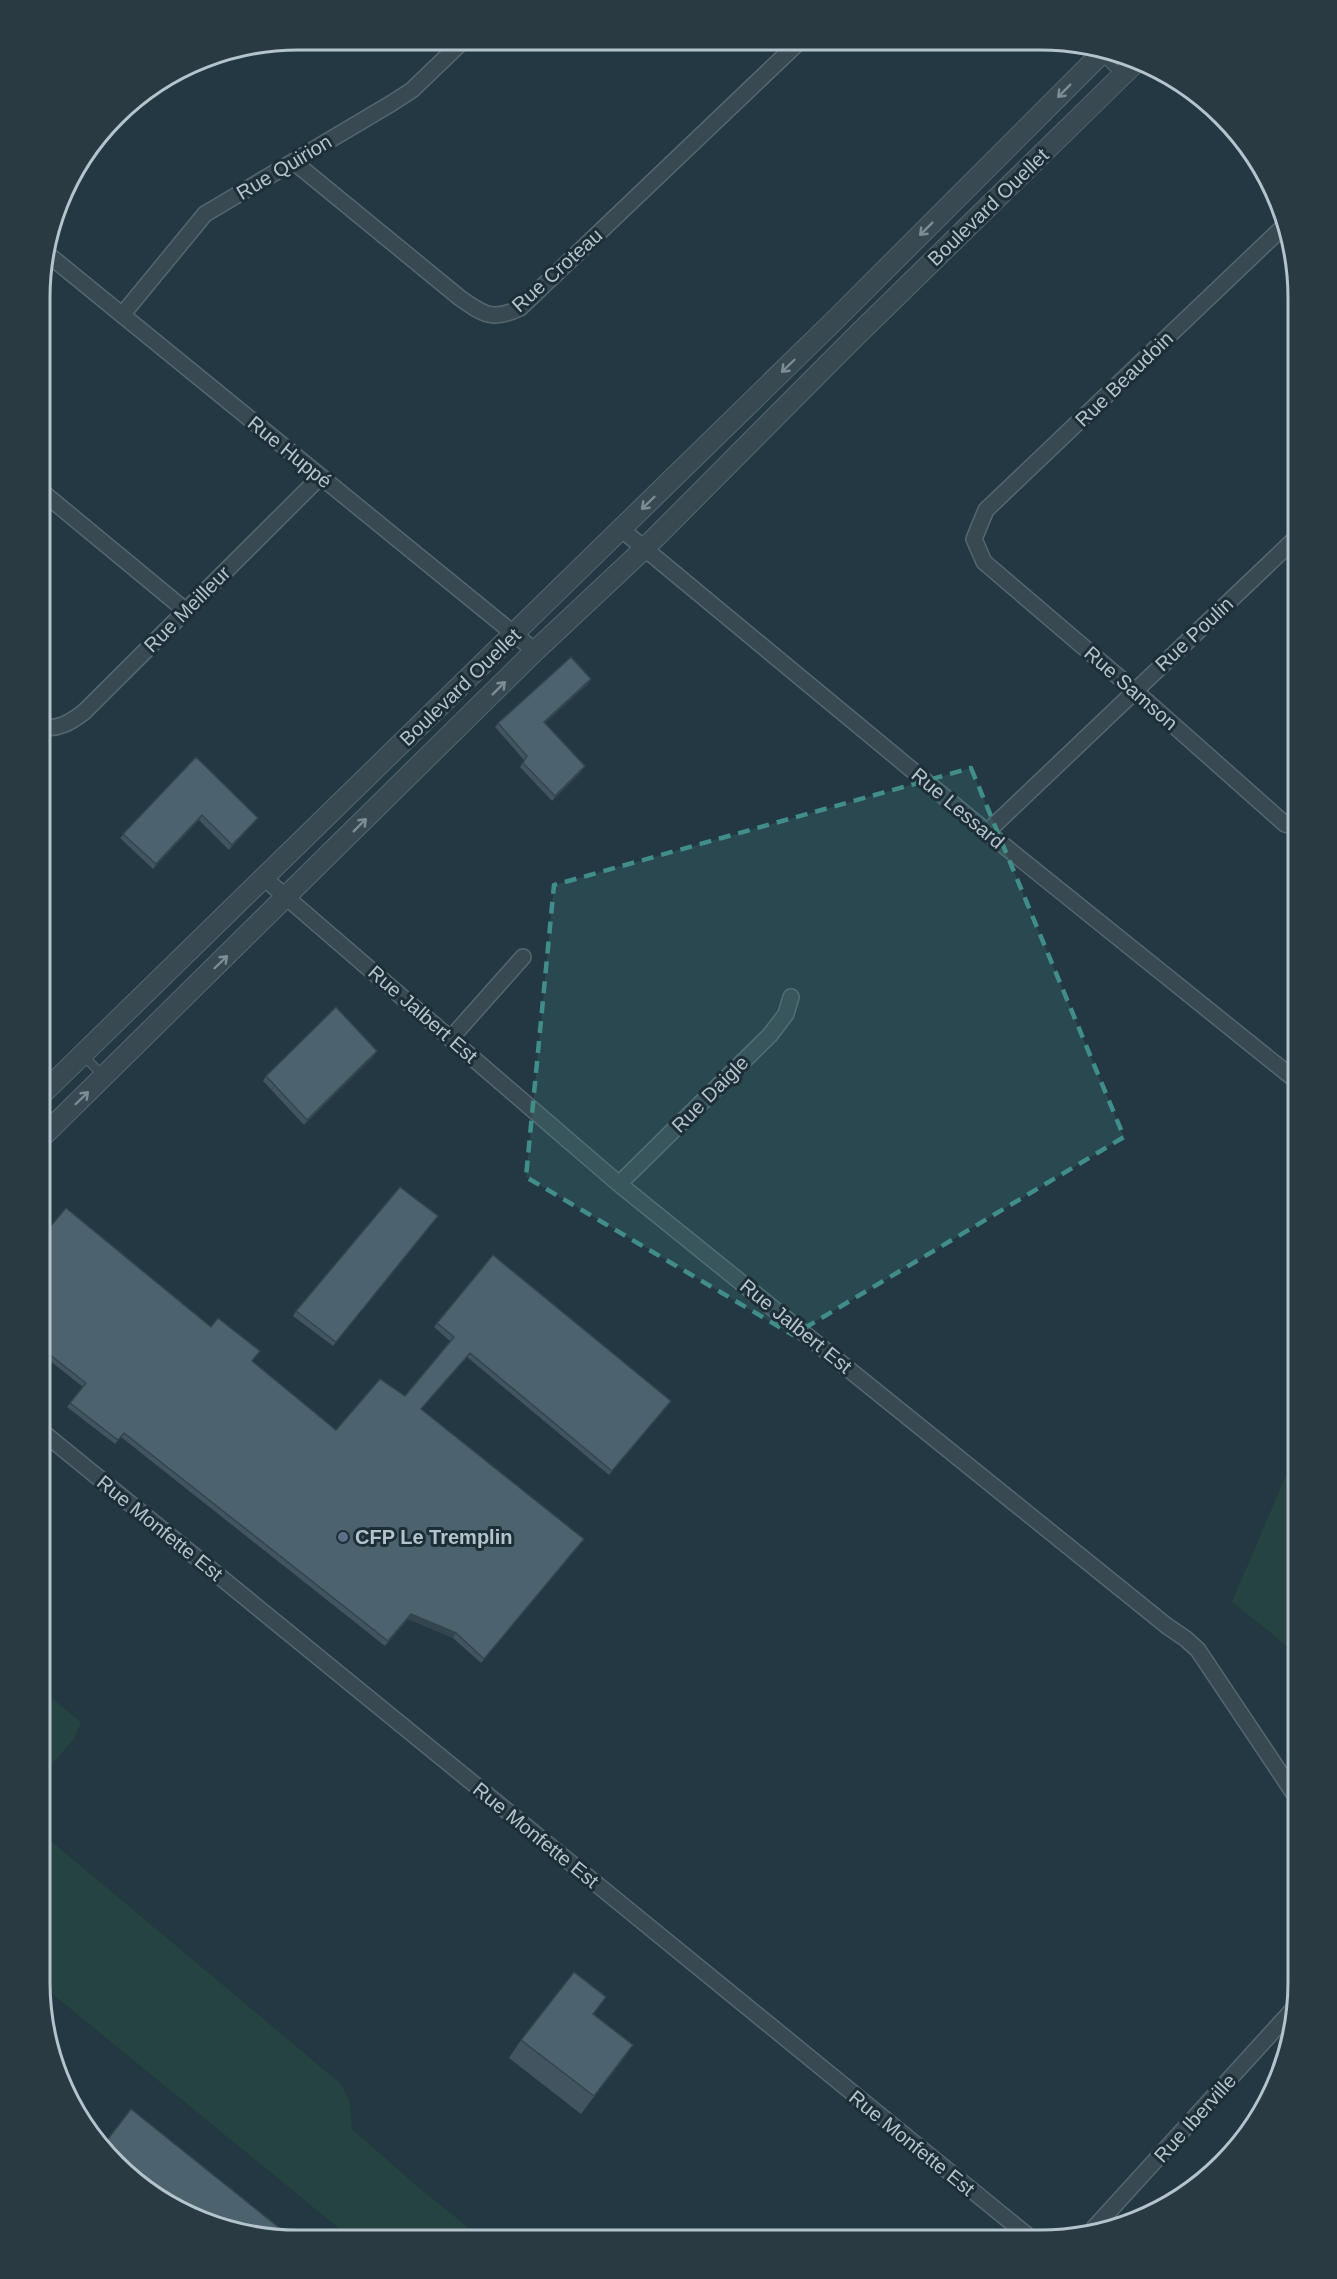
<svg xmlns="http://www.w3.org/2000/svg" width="1337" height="2279" font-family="Helvetica,sans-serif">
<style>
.green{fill:#254340}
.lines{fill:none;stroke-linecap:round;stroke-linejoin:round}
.service-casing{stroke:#56666f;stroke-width:10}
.minor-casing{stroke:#56666f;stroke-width:18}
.tertiary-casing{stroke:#56666f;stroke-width:22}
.service{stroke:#384952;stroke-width:8}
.minor{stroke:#384952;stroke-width:15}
.tertiary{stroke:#384952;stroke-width:20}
.wall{fill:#41545f}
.shaded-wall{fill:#35454d}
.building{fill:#4c626e;stroke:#35454d;stroke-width:1.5}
.oneway{stroke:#7d8c95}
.marked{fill:#418d8a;fill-opacity:0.2;stroke:#418d8a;stroke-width:4.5;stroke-dasharray:12 8;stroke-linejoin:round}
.service-dot{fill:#5c6f8a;stroke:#1d2e37;stroke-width:2}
.labels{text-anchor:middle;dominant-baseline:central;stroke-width:6;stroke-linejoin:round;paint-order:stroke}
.street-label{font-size:20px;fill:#b5c3cc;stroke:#1d2e37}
.poi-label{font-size:20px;font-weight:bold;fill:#b5c3cc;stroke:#1d2e37;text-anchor:start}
.rim{fill:none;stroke:#b5c3cc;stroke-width:3}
</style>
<rect width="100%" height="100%" fill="#233842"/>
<!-- green -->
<path class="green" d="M 273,44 L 225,62 L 194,69 L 149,103 L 106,131 L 127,103 L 199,59 Z
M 1298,1447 L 1298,1655 L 1232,1602 Z
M 53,1699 L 81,1722 L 74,1739 L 39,1779 L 39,1714 Z
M 39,1831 L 341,2084 L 350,2103 L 352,2129 L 419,2188 L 481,2238 L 351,2238 L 39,1983 Z"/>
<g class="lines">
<defs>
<path id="service" d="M 1102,56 L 1121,75
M 84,1056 L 103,1076"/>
<path id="minor" d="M 294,162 L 460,298 C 484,315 493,321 520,308 L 801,40
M 1284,226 L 986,510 L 974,539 L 984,562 L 1134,690 L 1285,824 L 1298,828
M 45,252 L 535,651
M 122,315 L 205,214 L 392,103 L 412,90 L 465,39
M 41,491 L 185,610
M 621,529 L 987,832 L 1298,1082
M 41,726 C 57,731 71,722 84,712 L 320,477
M 987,832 L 1298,536
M 264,878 L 619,1184 L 1167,1626 L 1186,1639 L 1198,1650 L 1297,1798
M 451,1038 L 523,957
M 619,1184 L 770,1035 L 786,1014 L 791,997
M 40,1430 L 1033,2240
M 1093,2229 L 1296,2006"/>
<path id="tertiary" d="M 40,1096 L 837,318 L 1105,50
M 40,1139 L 535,651 L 645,548 L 854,338 L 1139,59"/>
</defs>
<!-- service casing -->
<use href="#service" class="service-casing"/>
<!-- minor casing -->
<use href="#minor" class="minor-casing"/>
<!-- tertiary casing -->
<use href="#tertiary" class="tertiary-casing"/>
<!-- service -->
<use href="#service" class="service"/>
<!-- minor -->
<use href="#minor" class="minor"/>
<!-- tertiary -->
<use href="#tertiary" class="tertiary"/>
</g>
<!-- wall -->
<path class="wall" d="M 591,679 L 588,684 L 545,723 L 582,771 L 552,801 L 520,767 L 524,760 L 495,727 L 498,723 Z
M 196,757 L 258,818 L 229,850 L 199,820 L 153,869 L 120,838 Z
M 374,1056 L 304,1125 L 263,1081 L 266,1076 Z
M 438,1216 L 333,1346 L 293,1316 L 296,1311 Z
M 40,1239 L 252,1361 L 336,1430 L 405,1396 L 451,1342 L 434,1327 L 437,1323 L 671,1401 L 609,1475 L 467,1357 L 421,1409 L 581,1543 L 481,1663 L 453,1638 L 408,1619 L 385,1646 L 121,1437 L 115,1444 L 67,1407 L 83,1387 L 40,1353 Z
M 594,2014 L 633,2045 L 621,2062 L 581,2114 L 509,2058 L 521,2040 Z"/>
<!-- shaded-wall -->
<path class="shaded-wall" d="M 591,679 L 588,684 L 541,727 L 544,722 Z
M 585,766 L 582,771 L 552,801 L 555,796 Z
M 202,815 L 199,820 L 153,869 L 156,864 Z
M 258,818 L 255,822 L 229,850 L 232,845 Z
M 377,1051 L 374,1056 L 304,1125 L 307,1120 Z
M 411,1614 L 456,1633 L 453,1638 L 408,1619 L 385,1646 Z
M 633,2045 L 621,2062 L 581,2114 L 594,2096 Z"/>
<!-- building -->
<path class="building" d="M 571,657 L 591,679 L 544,722 L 585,766 L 555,796 L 523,763 L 527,756 L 498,723 Z
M 196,757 L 258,818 L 232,845 L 202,815 L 156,864 L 123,834 Z
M 336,1007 L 377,1051 L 307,1120 L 266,1076 Z
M 400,1187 L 438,1216 L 336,1342 L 296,1311 Z
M 66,1208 L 211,1327 L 218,1318 L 260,1351 L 252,1361 L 336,1430 L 380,1379 L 405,1396 L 454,1337 L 437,1323 L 493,1255 L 671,1401 L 612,1471 L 470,1353 L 421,1409 L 584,1539 L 484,1659 L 456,1633 L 411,1614 L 388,1641 L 124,1433 L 118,1440 L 70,1403 L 86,1383 L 40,1347 L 40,1239 Z
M 574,1972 L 606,1997 L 593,2014 L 633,2045 L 594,2096 L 521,2040 Z
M 131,2109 L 292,2238 L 264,2238 L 199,2220 L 140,2187 L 101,2148 Z
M 936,2236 L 941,2240 L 933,2240 Z"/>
<!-- one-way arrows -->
<defs><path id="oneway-shaft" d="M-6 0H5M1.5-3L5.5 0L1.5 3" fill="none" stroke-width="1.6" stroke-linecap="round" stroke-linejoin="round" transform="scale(1.5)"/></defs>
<g class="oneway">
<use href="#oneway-shaft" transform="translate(1064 91) rotate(135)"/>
<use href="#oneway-shaft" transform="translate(926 229) rotate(135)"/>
<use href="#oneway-shaft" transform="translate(788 366) rotate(136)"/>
<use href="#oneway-shaft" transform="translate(648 503) rotate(136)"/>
<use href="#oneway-shaft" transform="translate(499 688) rotate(-45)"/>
<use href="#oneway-shaft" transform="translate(360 825) rotate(-45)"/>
<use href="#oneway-shaft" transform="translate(221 962) rotate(-44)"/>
<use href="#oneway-shaft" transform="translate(82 1098) rotate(-44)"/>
</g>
<!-- marked area -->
<path class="marked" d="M 971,768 L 1124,1137 L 793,1335 L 526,1177 L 554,885 Z"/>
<!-- markers -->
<circle class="service-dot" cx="343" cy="1537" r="6"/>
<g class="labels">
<!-- street labels -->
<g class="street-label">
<text transform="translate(284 167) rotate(-31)">Rue Quirion</text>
<text transform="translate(988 207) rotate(-44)">Boulevard Ouellet</text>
<text transform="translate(557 270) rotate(-42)">Rue Croteau</text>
<text transform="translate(1124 379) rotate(-44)">Rue Beaudoin</text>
<text transform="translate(290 452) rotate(39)">Rue Huppé</text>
<text transform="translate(187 609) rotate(-45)">Rue Meilleur</text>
<text transform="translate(1194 634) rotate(-43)">Rue Poulin</text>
<text transform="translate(460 687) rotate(-44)">Boulevard Ouellet</text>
<text transform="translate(1131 688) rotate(41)">Rue Samson</text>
<text transform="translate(958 808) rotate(40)">Rue Lessard</text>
<text transform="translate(423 1014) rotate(41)">Rue Jalbert Est</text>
<text transform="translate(710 1094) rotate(-45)">Rue Daigle</text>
<text transform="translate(796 1326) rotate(39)">Rue Jalbert Est</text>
<text transform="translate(160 1528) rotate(39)">Rue Monfette Est</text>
<text transform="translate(536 1835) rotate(39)">Rue Monfette Est</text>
<text transform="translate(1195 2118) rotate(-48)">Rue Iberville</text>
<text transform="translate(912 2143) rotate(39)">Rue Monfette Est</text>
</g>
<!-- poi labels -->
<g class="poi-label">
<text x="355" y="1537">CFP Le Tremplin</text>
</g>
</g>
<!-- crop -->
<path d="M0 0H1337V2279H0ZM298 50H1040A248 248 0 0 1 1288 298V1982A248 248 0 0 1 1040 2230H298A248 248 0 0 1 50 1982V298A248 248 0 0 1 298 50Z" fill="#293a43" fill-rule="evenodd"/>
<path class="rim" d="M298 50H1040A248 248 0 0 1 1288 298V1982A248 248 0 0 1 1040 2230H298A248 248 0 0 1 50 1982V298A248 248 0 0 1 298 50Z"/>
</svg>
